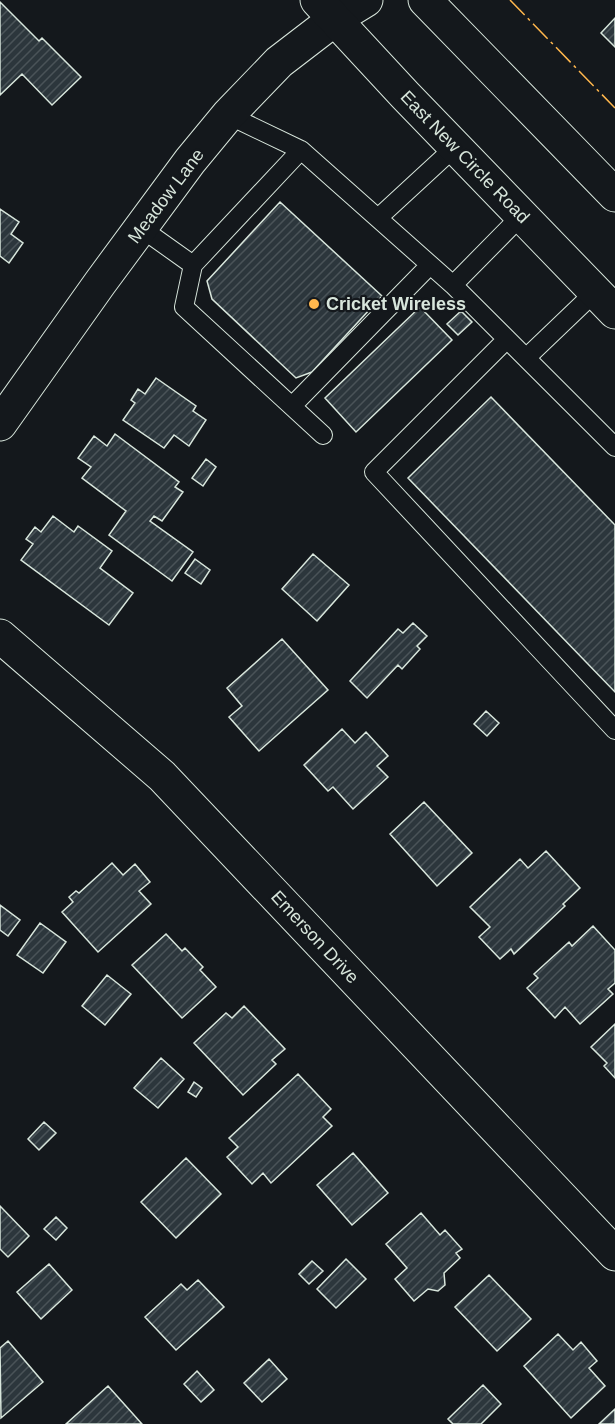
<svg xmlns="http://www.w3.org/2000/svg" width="615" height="1424" font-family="Helvetica,sans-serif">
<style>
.building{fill:url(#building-hatch);stroke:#d8e6dc;stroke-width:1.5}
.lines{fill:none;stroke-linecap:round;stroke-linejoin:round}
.lane-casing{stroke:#d8e6dc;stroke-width:20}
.street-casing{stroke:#d8e6dc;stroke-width:35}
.secondary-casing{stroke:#d8e6dc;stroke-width:35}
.highway-casing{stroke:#d8e6dc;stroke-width:35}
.lane{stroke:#14181c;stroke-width:18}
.street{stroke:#14181c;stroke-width:33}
.secondary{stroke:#14181c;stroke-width:33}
.highway{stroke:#14181c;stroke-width:33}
.power{stroke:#ffb74d;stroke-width:1.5;stroke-dasharray:21 4.5 3 4.5;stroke-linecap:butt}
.poi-dot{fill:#ffb74d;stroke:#14181c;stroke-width:2}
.labels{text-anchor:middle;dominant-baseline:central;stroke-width:4.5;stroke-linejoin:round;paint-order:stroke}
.street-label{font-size:18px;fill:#d8e6dc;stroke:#14181c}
.poi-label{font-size:18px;font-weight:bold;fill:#d8e6dc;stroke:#14181c;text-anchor:start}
</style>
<defs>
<pattern id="building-hatch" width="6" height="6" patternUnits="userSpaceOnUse" patternTransform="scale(1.5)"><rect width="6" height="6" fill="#2c363c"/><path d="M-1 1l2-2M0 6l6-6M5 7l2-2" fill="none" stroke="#4a5358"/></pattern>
</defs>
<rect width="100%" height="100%" fill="#14181c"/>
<!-- building -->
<path class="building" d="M 0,2 L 39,41 L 42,38 L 81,77 L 52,105 L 22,74 L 0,95 Z
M 615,18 L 615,47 L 601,33 Z
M 280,202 L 382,296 L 312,372 L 296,378 L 212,299 L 207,281 Z
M 0,209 L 19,222 L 11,234 L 23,243 L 9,263 L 0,256 Z
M 420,307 L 452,340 L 356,432 L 325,398 Z
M 461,311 L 472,322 L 458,335 L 447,324 Z
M 156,378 L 196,406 L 193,411 L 206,420 L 189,446 L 174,435 L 164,448 L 123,420 L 135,403 L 131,400 L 138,389 L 145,394 Z
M 491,397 L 615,525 L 615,692 L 408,478 Z
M 115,434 L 179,482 L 175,487 L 183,492 L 162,521 L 154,516 L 150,521 L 193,552 L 172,581 L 109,535 L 126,511 L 82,478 L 91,467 L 78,458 L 94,436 L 107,446 Z
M 206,459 L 216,467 L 203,486 L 192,478 Z
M 53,516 L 74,532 L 78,526 L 112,551 L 100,568 L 133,593 L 109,625 L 21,560 L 33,544 L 26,539 L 35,527 L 41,532 Z
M 313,554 L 349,585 L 317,621 L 282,589 Z
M 195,559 L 210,570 L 201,584 L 185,573 Z
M 413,623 L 427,636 L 417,646 L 420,649 L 402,669 L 398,665 L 367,698 L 350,681 L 398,629 L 403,633 Z
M 282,639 L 328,690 L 259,751 L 229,717 L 242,706 L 227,688 Z
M 486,711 L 499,723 L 487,736 L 474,724 Z
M 342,729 L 355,743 L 366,732 L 388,756 L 377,766 L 388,777 L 353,809 L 333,787 L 328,791 L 304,765 Z
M 424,802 L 472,853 L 437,886 L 390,834 Z
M 546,851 L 580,888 L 563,904 L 565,906 L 514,954 L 511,949 L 500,959 L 479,937 L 490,927 L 470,907 L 520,859 L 528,868 Z
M 112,863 L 123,875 L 135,864 L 150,882 L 139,891 L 151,904 L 98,952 L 62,912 L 73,902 L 69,897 L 76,891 L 79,893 Z
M 0,905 L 20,920 L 8,936 L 0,930 Z
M 40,923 L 66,942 L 43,973 L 17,955 Z
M 593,926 L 615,950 L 615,983 L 608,989 L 613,994 L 580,1024 L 565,1007 L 555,1018 L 527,988 L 538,978 L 534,974 L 569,942 L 572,946 Z
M 166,934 L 182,951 L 185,948 L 203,967 L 200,970 L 216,987 L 182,1018 L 132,965 Z
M 107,975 L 131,994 L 105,1025 L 82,1006 Z
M 244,1006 L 285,1049 L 272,1060 L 276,1064 L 243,1095 L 194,1043 L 226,1013 L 232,1018 Z
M 615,1024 L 615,1078 L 604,1066 L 607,1063 L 591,1047 Z
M 161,1058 L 184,1079 L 158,1108 L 134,1088 Z
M 298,1074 L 331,1109 L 323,1117 L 332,1126 L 271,1183 L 263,1173 L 252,1184 L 227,1157 L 238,1147 L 229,1138 Z
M 194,1082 L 202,1088 L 196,1097 L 188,1092 Z
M 44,1122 L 56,1133 L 39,1150 L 28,1139 Z
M 353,1153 L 388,1193 L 352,1225 L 317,1185 Z
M 186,1158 L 221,1194 L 176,1238 L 141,1202 Z
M 0,1206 L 29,1236 L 8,1257 L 0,1249 Z
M 421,1213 L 440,1235 L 445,1230 L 462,1249 L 456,1253 L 460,1258 L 444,1273 L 445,1285 L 438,1291 L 428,1289 L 414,1301 L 395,1279 L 407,1268 L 386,1244 Z
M 56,1217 L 67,1228 L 56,1240 L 44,1229 Z
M 346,1259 L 366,1279 L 336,1308 L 317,1289 Z
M 312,1261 L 323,1271 L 309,1284 L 299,1274 Z
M 49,1264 L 72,1290 L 41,1319 L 17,1292 Z
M 489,1275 L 531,1319 L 497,1351 L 455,1307 Z
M 198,1280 L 224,1307 L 176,1350 L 145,1317 L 181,1284 L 187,1290 Z
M 558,1334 L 573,1350 L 581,1342 L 597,1361 L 589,1368 L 605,1386 L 571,1418 L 524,1366 Z
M 8,1341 L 43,1382 L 1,1418 L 0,1348 Z
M 269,1359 L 287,1379 L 262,1402 L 244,1383 Z
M 197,1371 L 214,1390 L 201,1402 L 184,1384 Z
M 483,1385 L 501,1404 L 481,1424 L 453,1424 L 448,1419 Z
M 108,1386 L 142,1424 L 66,1424 Z
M 615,1409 L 615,1424 L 599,1424 Z"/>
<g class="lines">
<defs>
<path id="lane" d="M 228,115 L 301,150 L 453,285 L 615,447
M 378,218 L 455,147
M 141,228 L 193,265 L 301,150
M 193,265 L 184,307 L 323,435
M 453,285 L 522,215
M 507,339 L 374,472 L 615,730
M 526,358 L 595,292
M 292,406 L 430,265"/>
<path id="street" d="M 0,636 L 162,776 L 615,1254"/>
<path id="secondary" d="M 0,424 L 100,283 L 190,161 L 228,115 L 279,62 L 335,19 L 366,0"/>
<path id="highway" d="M 317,0 L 405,95 L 615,312
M 425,0 L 615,195"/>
</defs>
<!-- lane casing -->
<use href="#lane" class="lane-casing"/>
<!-- street casing -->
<use href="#street" class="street-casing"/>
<!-- secondary casing -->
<use href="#secondary" class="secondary-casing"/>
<!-- highway casing -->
<use href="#highway" class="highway-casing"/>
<!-- lane -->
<use href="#lane" class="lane"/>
<!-- street -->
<use href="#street" class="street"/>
<!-- secondary -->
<use href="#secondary" class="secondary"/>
<!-- highway -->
<use href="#highway" class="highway"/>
<!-- power -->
<path class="power" d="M 510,0 L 615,108"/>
</g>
<!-- markers -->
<circle class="poi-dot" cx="314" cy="304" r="6"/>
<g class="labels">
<!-- street labels -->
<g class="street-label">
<text transform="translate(465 157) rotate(46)">East New Circle Road</text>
<text transform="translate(166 196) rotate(-53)">Meadow Lane</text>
<text transform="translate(315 937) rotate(47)">Emerson Drive</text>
</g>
<!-- poi labels -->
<g class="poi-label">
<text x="326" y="304">Cricket Wireless</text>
</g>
</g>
</svg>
